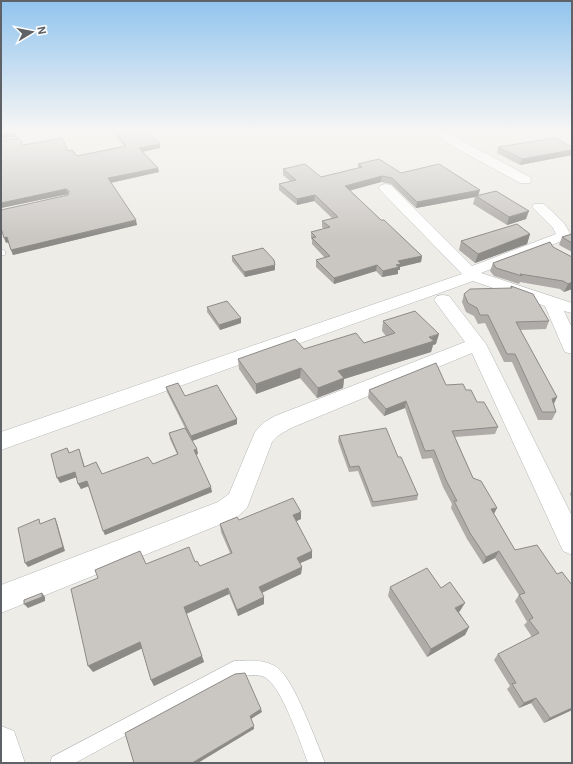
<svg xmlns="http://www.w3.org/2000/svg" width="573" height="764" font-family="Roboto,sans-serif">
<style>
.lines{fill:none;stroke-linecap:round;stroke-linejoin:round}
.lane-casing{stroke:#b3b6b9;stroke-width:1}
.street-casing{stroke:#b3b6b9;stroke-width:1}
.secondary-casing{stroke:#b2b5b9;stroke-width:1}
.lane{fill:#fff;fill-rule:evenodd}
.street{fill:#fff;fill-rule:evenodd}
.secondary{fill:#fff;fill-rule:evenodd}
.wall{fill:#aeaba8}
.shaded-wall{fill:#8d8b88}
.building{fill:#cac7c3;stroke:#8d8b88}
</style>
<rect width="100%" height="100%" fill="#eeece6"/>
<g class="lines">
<defs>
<path id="lane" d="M 50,131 L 62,131 L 1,145 L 1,141 Z
M 1,249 L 5,251 L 5,255 L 1,255 Z
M 234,661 C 249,660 267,659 279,669 C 295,683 316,741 325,763 L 308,763 C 301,744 282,688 266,678 C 258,673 245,676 235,676 L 75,763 L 50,763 L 52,757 Z"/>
<path id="street" d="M 431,131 L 444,131 L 530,177 L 531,180 L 530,183 L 520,183 L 454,147 Z
M 386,184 L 391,185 L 472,266 L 556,234 L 553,228 L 532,207 L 534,204 L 544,204 L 564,223 L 571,235 L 569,238 L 481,273 L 572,303 L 572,313 L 564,311 L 572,328 L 572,354 L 565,352 L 563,348 L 545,306 L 473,281 L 1,450 L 1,432 L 462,274 L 381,191 L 379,188 L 381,185 Z
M 443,295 L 449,296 L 486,344 L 572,516 L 572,555 L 563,551 L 472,353 L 291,428 L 279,435 L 272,442 L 247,508 L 236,518 L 1,613 L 1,585 L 218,502 L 229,494 L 255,432 L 263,423 L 275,416 L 465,342 L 434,300 L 437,296 Z"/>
<path id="secondary" d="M 1,726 L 14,731 L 25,763 L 1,763 Z"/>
</defs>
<!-- lane casing -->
<use href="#lane" class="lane-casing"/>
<!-- street casing -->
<use href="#street" class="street-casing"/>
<!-- secondary casing -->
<use href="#secondary" class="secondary-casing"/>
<!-- lane -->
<use href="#lane" class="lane"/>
<!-- street -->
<use href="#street" class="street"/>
<!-- secondary -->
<use href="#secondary" class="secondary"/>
</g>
<!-- wall -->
<path class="wall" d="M 112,131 L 149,131 L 160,144 L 160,148 L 143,152 L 158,168 L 159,172 L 111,183 L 137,225 L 13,255 L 8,242 L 6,243 L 68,194 L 1,208 L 1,141 L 23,145 L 68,151 L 77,156 L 124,146 Z
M 498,147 L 572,147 L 572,155 L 520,165 L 497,153 Z
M 358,164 L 401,173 L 479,195 L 526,219 L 507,225 L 473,204 L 475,197 L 416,208 L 391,184 L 381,182 L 350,190 L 381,220 L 422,256 L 421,262 L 400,267 L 400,270 L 398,270 L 398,274 L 382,277 L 376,271 L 334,284 L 316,267 L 316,260 L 325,258 L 312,244 L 312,240 L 311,238 L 311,232 L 324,229 L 322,227 L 322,221 L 332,218 L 314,201 L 297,205 L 279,190 L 279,184 L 290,181 L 283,175 L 283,169 L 321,177 L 358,168 Z
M 530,234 L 527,244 L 475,263 L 459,250 L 461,241 Z
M 572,234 L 572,252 L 559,245 L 562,237 Z
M 550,242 L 572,289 L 564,292 L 560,289 L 520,282 L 519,284 L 494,276 L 490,271 L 493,263 Z
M 232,256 L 275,265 L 275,270 L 245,277 L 232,261 Z
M 511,286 L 549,321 L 546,329 L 520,330 L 557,397 L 554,404 L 556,412 L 552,420 L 538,420 L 512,362 L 504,362 L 485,323 L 478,324 L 474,316 L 466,312 L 462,302 L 464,294 L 510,288 Z
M 207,307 L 241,318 L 241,323 L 220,330 L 207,312 Z
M 383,321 L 436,344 L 433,345 L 431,352 L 344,379 L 343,388 L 317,398 L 300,378 L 256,394 L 239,369 L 238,359 L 304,349 L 364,343 L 386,336 L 382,331 Z
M 446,385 L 466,390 L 498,427 L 495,434 L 455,437 L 473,478 L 497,508 L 494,514 L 515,550 L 557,574 L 572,585 L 572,710 L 544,723 L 531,703 L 519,708 L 507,689 L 510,686 L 494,660 L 498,654 L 532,637 L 524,625 L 527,622 L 515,601 L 519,595 L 495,558 L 483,564 L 467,539 L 451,508 L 452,504 L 443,487 L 432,458 L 422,459 L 405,408 L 384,416 L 368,398 L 369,390 Z
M 166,387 L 185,396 L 237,424 L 192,441 L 197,449 L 198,454 L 196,455 L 212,492 L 105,535 L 88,486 L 81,489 L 76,477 L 60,483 L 67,448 L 70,453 L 79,449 L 85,467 L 102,474 L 153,464 L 177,454 L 170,439 L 169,433 L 185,428 L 167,392 Z
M 339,436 L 398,457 L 418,495 L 417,500 L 372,507 L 358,471 L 349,472 L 338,441 Z
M 572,490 L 572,499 L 570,494 Z
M 301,519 L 296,521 L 312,551 L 312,558 L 300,563 L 302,567 L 301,574 L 262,593 L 264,597 L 264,604 L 238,616 L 229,594 L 186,614 L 204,662 L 154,686 L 151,680 L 142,648 L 93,672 L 146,564 L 195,562 L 200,566 L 230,553 L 221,532 L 220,524 L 239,520 Z
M 390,587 L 460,611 L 459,612 L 469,627 L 465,635 L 427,657 L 388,596 Z"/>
<!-- shaded-wall -->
<path class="shaded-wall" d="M 16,132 L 17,136 L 1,139 L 1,135 Z
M 160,144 L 160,148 L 140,152 L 139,148 Z
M 572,150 L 572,155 L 520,165 L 522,159 Z
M 158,168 L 159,172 L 109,183 L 108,178 Z
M 382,176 L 381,182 L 345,192 L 345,186 Z
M 66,189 L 68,194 L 1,208 L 1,203 Z
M 480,190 L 478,196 L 476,196 L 475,197 L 416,208 L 417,202 Z
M 315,195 L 314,201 L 297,205 L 297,199 Z
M 529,211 L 526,219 L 507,225 L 509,217 Z
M 136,220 L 137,225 L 13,255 L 11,250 Z
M 530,234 L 527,244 L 475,263 L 478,254 Z
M 7,237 L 9,242 L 6,243 L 4,238 Z
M 422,256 L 421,262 L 400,267 L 400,270 L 398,270 L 398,274 L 382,277 L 383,271 L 396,265 L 398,261 Z
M 275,265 L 275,270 L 245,277 L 244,272 Z
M 377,265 L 376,271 L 334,284 L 334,278 Z
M 572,282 L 572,289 L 564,292 L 568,284 Z
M 241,318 L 241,323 L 220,330 L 219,325 Z
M 439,334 L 436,344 L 433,345 L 431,352 L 344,379 L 343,388 L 317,398 L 318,388 L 338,371 Z
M 301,368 L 300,378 L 256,394 L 256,384 Z
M 557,397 L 553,405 L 552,399 Z
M 406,401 L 405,408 L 384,416 L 386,409 Z
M 237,419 L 237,424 L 192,441 L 191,436 Z
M 197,449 L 198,454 L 195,455 L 194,450 Z
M 75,472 L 77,477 L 60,483 L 57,478 Z
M 87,481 L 89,486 L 81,489 L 78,484 Z
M 211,487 L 212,492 L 105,535 L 103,531 Z
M 497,508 L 493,515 L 491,509 Z
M 301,512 L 301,519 L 293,523 L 293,515 Z
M 55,518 L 57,523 L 65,551 L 28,567 L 25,563 Z
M 312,551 L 312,558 L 296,565 L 297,558 Z
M 499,551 L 495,558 L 483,564 L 486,557 Z
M 302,567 L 301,574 L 259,594 L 259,587 Z
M 228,588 L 229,594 L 186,614 L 184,607 Z
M 42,593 L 45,597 L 45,601 L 28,608 L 24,604 Z
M 264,597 L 264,604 L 238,616 L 237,610 Z
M 465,603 L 460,611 L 451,616 L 455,608 Z
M 469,627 L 465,635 L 427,657 L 431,649 Z
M 140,642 L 143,648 L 93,672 L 88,666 Z
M 202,656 L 204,662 L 154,686 L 151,680 Z
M 536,698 L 531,703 L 519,708 L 524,703 Z
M 572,708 L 572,710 L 544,723 L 550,718 Z
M 261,709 L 262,712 L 251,719 L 250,716 Z
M 254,726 L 254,729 L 198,763 L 192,763 Z"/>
<!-- building -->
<path class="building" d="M 1,131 L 15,131 L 16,132 L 1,135 Z
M 115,131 L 149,131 L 160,144 L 139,148 L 158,168 L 108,178 L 136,220 L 11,250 L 7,237 L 4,238 L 1,228 L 1,210 L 68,195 L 69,191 L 66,189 L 1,203 L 1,141 L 19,138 L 23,145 L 62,138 L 68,151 L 72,150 L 77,156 L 126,146 Z
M 555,138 L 572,147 L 572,150 L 522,159 L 498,147 Z
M 379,159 L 401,173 L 439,164 L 480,190 L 417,202 L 392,178 L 382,176 L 345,186 L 381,220 L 384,220 L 422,256 L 398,261 L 401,264 L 396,265 L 399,267 L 383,271 L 377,265 L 334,278 L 316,260 L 330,256 L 312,238 L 316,237 L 311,232 L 330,227 L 322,221 L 338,217 L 315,195 L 297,199 L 279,184 L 296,180 L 283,169 L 305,164 L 321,177 L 362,167 L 358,164 Z
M 496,191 L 529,211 L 509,217 L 476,196 Z
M 517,224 L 530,234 L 478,254 L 461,241 Z
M 572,234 L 572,243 L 562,237 Z
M 550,242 L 553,247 L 572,257 L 572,282 L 568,284 L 563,281 L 520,274 L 522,276 L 496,268 L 493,263 Z
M 263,248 L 274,260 L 275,265 L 244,272 L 232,256 Z
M 511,286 L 533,294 L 549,321 L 516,322 L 557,397 L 552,399 L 556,412 L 542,412 L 515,354 L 507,354 L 488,315 L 480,315 L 477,308 L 468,303 L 464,294 L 470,289 L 512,288 Z
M 227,301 L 241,318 L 219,325 L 207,307 Z
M 415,311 L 439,334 L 429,337 L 434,341 L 338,371 L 344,378 L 318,388 L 301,368 L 256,384 L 238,359 L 295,339 L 304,349 L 356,333 L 364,343 L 395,333 L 383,321 Z
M 436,363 L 446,385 L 463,384 L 466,390 L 471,390 L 477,402 L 484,402 L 498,427 L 452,431 L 473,478 L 481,481 L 497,508 L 491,509 L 515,550 L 537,545 L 557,574 L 562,572 L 572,585 L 572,708 L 550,718 L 536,698 L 524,703 L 512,684 L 516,683 L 498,654 L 539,633 L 529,620 L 533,618 L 519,595 L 525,593 L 499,551 L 486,557 L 470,533 L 454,501 L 457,501 L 446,480 L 434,450 L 425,451 L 406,401 L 386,409 L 369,390 Z
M 178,383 L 185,396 L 217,385 L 237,419 L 191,436 L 166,387 Z
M 185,428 L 197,449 L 194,450 L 211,487 L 103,531 L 87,481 L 78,484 L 75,472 L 57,478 L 51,454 L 67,448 L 69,453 L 79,449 L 84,467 L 96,462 L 102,474 L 148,457 L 153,464 L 178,454 L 169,433 Z
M 386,428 L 398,457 L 401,457 L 418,495 L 373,502 L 359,466 L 350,467 L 339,436 Z
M 293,498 L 301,512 L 293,515 L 312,551 L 297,558 L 302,567 L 259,587 L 264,597 L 237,610 L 228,588 L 184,607 L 202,656 L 151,680 L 140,642 L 88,666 L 71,589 L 98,578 L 95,570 L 140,551 L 146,564 L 189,547 L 195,562 L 197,561 L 200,566 L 217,559 L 232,553 L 220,524 L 237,517 L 239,520 Z
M 55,518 L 63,547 L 25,563 L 18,528 L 39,519 L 40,524 Z
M 427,568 L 441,588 L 450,582 L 465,603 L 455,608 L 469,627 L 431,649 L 390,587 Z
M 42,593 L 42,597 L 24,604 L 24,600 Z
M 245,673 L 261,709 L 250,716 L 254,726 L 192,763 L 134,763 L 125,733 L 235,674 Z"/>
<!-- sky -->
<linearGradient id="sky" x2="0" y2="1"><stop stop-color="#91c4ee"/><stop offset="0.55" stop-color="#f7f6f4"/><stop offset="1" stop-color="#f7f6f4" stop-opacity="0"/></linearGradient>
<rect width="573" height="238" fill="url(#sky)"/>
<!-- border -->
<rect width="573" height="764" fill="none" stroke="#5e6165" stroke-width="4"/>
<!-- north arrow -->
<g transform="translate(32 32) rotate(80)" stroke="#ffffff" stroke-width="3" paint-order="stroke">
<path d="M0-3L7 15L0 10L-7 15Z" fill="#5e6165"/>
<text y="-6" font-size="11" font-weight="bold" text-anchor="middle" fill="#5e6165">N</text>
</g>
</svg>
